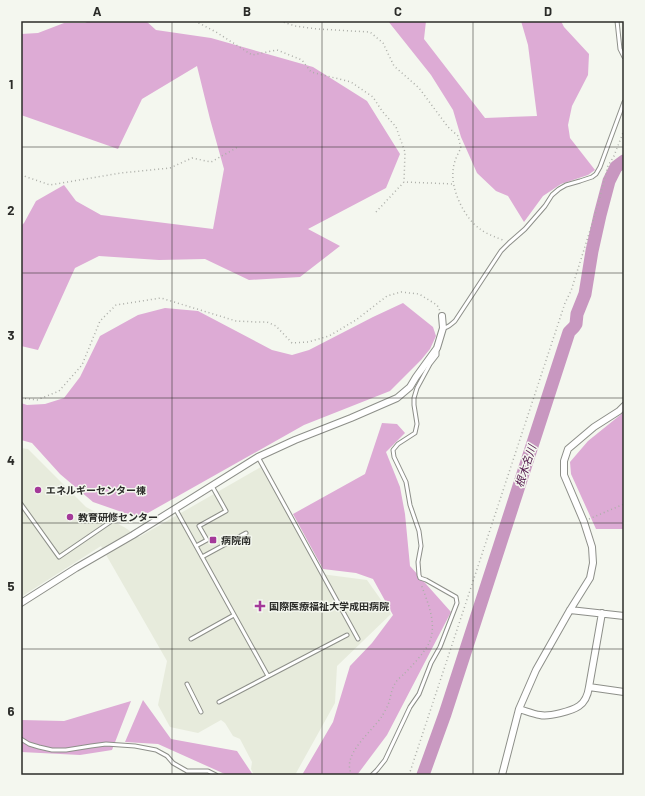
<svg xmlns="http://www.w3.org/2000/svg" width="645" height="796" font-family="Barlow,'Noto Sans JP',sans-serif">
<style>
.built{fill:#e7ebdc}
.forest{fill:#ddabd5}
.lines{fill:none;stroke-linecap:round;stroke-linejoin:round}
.river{stroke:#c897c0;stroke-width:13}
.service-casing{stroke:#8d8f89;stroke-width:5}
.minor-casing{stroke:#8d8f89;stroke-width:8}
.path{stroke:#acaea8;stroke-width:1.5;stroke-dasharray:1 3;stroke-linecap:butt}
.service{stroke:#fff;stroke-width:3}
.minor{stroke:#fff;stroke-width:6}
.grid{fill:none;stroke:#2b2c29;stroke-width:1;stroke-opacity:0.55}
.poi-dot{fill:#a43999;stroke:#f4f7ef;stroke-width:1.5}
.labels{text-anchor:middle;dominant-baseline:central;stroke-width:3;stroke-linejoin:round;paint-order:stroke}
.poi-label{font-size:10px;font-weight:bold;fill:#2b2c29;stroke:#f4f7ef;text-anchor:start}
.water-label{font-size:11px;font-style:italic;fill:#541a4e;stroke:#f4f7ef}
.neatline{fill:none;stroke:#2b2c29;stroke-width:1.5}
.grid-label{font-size:13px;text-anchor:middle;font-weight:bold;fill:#2b2c29}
</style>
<rect width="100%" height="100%" fill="#f4f7ef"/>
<!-- built -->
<path class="built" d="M 21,448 L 28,449 L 86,507 L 124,527 L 139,537 L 261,467 L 321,574 L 367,580 L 391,614 L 337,666 L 335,703 L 295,775 L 254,775 L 251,769 L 252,762 L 240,739 L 233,736 L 225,723 L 221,720 L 198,733 L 170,727 L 158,705 L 167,661 L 101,546 L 21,597 Z"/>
<!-- forest -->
<path class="forest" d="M 89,21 L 146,21 L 156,30 L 211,38 L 313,67 L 367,101 L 400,154 L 386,188 L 308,229 L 340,246 L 300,277 L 249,280 L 205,259 L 159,260 L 99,256 L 75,268 L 38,350 L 21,346 L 21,226 L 24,223 L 36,201 L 64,185 L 76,201 L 101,215 L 213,229 L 224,169 L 210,119 L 197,66 L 142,99 L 118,149 L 21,115 L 21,34 L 38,33 L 64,23 L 85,23 Z
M 388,21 L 426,21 L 424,39 L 485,118 L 537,116 L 528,45 L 521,21 L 561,21 L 564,27 L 589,54 L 588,75 L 572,106 L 568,125 L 570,138 L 595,170 L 588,175 L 561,184 L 543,196 L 524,222 L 508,196 L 496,191 L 477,173 L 461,137 L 453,110 L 431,75 Z
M 403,303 L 433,327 L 436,336 L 430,349 L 421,360 L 390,391 L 304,425 L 139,518 L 93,502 L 60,474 L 32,443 L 21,440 L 21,403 L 27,405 L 45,404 L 64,398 L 80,377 L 100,336 L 138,315 L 165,308 L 198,311 L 272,350 L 292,355 L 309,350 L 373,317 Z
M 624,412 L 624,529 L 596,529 L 571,474 L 570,462 L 588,441 Z
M 382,423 L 397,424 L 405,433 L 386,452 L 400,487 L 405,514 L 410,566 L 451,612 L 387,735 L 357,775 L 302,775 L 333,722 L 350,666 L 372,643 L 393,615 L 373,579 L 356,573 L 323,569 L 293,514 L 365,474 Z
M 143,700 L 171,739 L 237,751 L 253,775 L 227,775 L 158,744 L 125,742 Z
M 131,701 L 112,750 L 80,755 L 21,752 L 21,720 L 64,721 Z"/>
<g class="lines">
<!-- river -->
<path class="river" d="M 423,775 L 445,714 L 569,332 L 574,327 L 576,324 L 577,314 L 585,294 L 592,251 L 600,215 L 609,181 L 616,167 L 624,161"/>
<defs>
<path id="service" d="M 617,21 L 620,49 L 624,57
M 443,328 C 448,328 451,324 455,321 L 501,251 L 509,243 L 525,229 L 545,206 L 552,195 L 559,189 L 566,185 L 580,181 L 592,177 L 596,174 L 600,167 L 624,102
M 258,457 L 358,639
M 21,504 L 59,557 L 119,516
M 175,508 L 268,676
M 196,546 L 207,540 L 199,526 L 226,511 L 212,486
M 202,557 L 246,533
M 191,639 L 234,615
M 187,684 L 201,712
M 219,702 L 347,635
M 21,739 L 29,744 L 39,747 L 52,750 L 66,750 L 91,746 L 106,744 L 135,746 L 156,750 L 167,756 L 173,763 L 187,771 L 208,771 L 216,775
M 372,775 L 377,770 L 385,760 L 410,707 L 419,694 L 431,663 L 440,647 L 457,603 L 456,597 L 426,580 L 420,578 L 419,575 L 418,562 L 421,546 L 419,531 L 410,505 L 406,482 L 394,457 L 393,450 L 398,444 L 415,433 L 417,424 L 414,405 L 414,398 L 417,388 L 430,364 L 437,355 L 437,349"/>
<path id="minor" d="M 21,603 L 76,568 L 133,535 L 258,457 L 295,440 L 351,418 L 397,398 L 410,387 L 416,377 L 437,348 L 443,328 L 442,316
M 570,610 L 624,616
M 589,687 L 624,692
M 519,709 C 526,711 533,714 540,715 C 549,717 572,711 579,706 C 585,702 588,694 589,687 L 602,613
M 502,775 L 519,709 L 536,670 L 570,610 L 590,578 L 593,563 L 592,547 L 584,522 L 564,475 L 564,461 L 568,449 L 594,427 L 619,411 L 624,406"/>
</defs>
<!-- service casing -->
<use href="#service" class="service-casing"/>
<!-- minor casing -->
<use href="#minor" class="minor-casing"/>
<!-- path -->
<path class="path" d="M 195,21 L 216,32 L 252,55 L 277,50 L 302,60 L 311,72 L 351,82 L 373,97 L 382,111 L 396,127 L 405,152 L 404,182
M 280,21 L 295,26 L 317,29 L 370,32 L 383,43 L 394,66 L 419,88 L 448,127 L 458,136 L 461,148 C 457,155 453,164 453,172 C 451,190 465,219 480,229 C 486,234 498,238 505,241
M 21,175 L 50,185 L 121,173 L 170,168 L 192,158 L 211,162 L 238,147
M 376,212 L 404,182 L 454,184
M 21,398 L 37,400 L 59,391 L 82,365 L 100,321 L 116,305 L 161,298 L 236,321 L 256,322 L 267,322 L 276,326 L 292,343 L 308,342 L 329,336 L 356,320 L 387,296 L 401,292 L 419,294 L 437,305 L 440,311
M 589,519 L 624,504
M 352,775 C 340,755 373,731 382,716 C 384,713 386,709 388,705 C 391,697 391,689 396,682 C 398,679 402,676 404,674 C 412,666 425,652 429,643 C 438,624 427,601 421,584
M 409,775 L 565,303 L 571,291 L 598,205 L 608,166 L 614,156 L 624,130"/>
<!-- service -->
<use href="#service" class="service"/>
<!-- minor -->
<use href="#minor" class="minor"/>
</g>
<!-- grid -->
<path class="grid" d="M 172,21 L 172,775M 322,21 L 322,775M 473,21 L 473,775M 21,147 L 624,147M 21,273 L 624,273M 21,398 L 624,398M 21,523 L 624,523M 21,649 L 624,649"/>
<!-- markers -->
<g class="poi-dot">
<circle cx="38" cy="490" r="4"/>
<circle cx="70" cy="517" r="4"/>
<rect x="209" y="536" width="8" height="8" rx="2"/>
<path d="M258 600h4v4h4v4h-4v4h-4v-4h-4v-4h4z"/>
</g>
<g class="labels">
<!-- poi labels -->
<g class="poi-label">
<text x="46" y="490">エネルギーセンター棟</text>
<text x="78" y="517">教育研修センター</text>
<text x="221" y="540">病院南</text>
<text x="269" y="606">国際医療福祉大学成田病院</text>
</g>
<!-- water labels -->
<g class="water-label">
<text transform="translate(525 466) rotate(-72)">根木名川</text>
</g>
</g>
<!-- border -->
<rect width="645" height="796" fill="none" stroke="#f4f7ef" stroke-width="44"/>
<rect x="22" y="22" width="601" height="752" class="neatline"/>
<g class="grid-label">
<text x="97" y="16">A</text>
<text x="247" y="16">B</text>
<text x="398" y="16">C</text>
<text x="548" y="16">D</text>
<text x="11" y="89">1</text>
<text x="11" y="215">2</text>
<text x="11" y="340">3</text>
<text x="11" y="465">4</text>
<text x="11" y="591">5</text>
<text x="11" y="716">6</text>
</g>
</svg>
